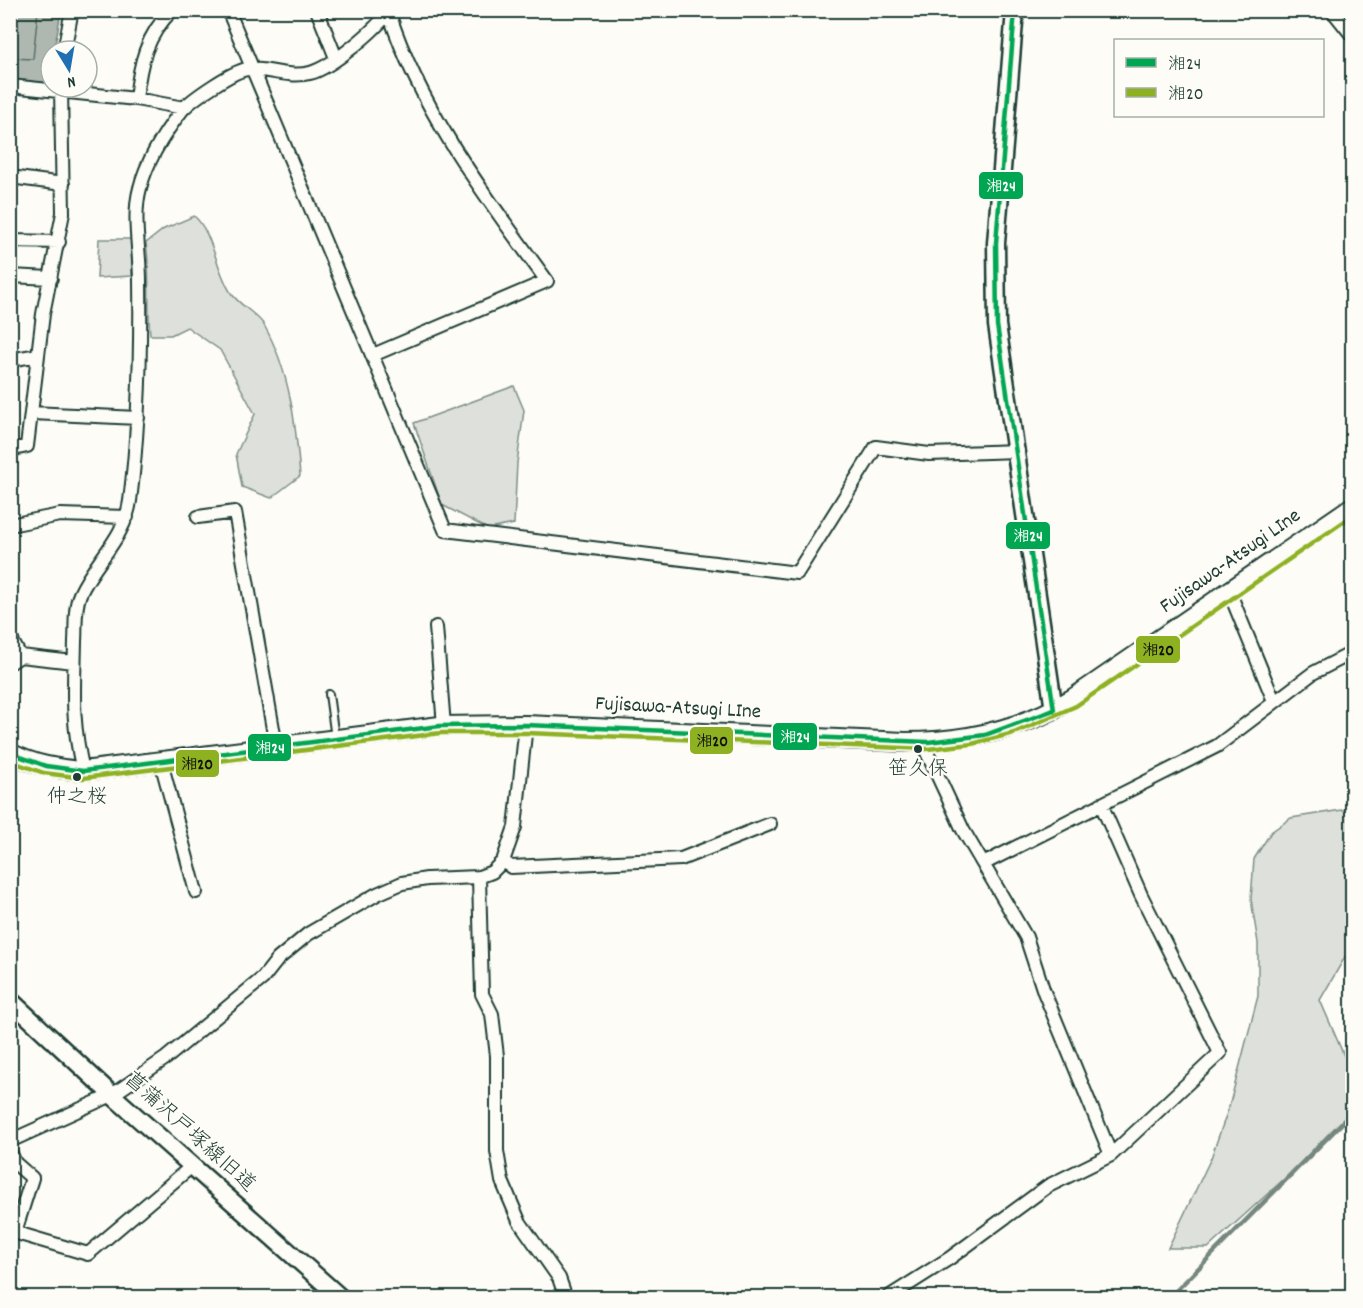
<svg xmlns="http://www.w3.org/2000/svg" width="1363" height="1308" font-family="Dekko,'Klee One',sans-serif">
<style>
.green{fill:#dde0db;stroke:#7e8e88;stroke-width:1.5}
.water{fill:#aeb8b1;stroke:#75877f;stroke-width:1.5}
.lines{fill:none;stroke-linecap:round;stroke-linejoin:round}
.shore{stroke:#586e66;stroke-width:1.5}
.stream{stroke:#75877f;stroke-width:4.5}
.lane-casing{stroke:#1f3d34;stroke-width:10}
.street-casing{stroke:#1f3d34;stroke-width:16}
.secondary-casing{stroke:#1f3d34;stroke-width:21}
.primary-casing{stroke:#1f3d34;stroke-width:22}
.lane{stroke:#fdfcf7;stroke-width:6}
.street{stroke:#fdfcf7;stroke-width:12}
.secondary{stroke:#fdfcf7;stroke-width:16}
.primary{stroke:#fdfcf7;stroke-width:18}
.bus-1-casing{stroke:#fdfcf7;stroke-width:9}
.bus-2-casing{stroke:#fdfcf7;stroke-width:9}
.bus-1{stroke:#00a651;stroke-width:4.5}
.bus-2{stroke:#8db120;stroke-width:4.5}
.bus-dot{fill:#1f3d34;stroke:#fdfcf7;stroke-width:2}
.labels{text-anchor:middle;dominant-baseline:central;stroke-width:5;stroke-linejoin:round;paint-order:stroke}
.bus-label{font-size:20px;fill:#1f3d34;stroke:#fdfcf7}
.street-label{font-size:21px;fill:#1f3d34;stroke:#fdfcf7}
.line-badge{stroke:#fdfcf7;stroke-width:2}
.badge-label{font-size:16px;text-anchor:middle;font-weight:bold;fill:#fff}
.pale-badge-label{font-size:16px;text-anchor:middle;font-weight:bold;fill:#111}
</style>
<rect width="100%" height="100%" fill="#fdfcf7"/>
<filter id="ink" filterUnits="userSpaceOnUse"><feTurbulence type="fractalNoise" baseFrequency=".0167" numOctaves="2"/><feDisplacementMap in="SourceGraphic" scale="12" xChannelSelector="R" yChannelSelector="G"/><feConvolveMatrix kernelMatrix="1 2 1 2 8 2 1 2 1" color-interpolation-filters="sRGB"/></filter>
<g filter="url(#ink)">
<!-- green -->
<path class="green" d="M 194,216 C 213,232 216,271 231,293 C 240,306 256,313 264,325 C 290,371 296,425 300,476 L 271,498 L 242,487 L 236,454 L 255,414 L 220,350 L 187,327 L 171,335 L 150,335 C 147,304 151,274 146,243 L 164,229 Z
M 99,239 L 131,239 L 132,276 L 97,278 Z
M 514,386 L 524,410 L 517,463 L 514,524 L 488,529 L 442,505 L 414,423 Z
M 1352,798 L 1352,945 L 1320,1000 L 1351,1072 L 1346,1092 L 1350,1112 L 1284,1179 L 1208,1248 L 1168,1248 L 1211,1158 L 1229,1107 L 1258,996 L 1258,943 L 1251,899 L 1254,859 L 1271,832 L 1291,818 L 1348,809 Z"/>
<!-- water -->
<path class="water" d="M 56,10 L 61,12 L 54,51 L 51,51 L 49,86 L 11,81 L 11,11 Z"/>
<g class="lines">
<!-- shore -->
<path class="shore" d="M 10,58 L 33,59 L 38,10"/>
<!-- stream -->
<path class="stream" d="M 1169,1298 L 1352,1113"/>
<defs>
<path id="lane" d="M 329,694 L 335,738"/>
<path id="street" d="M 228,10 L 445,530 L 797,573 L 876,447 L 929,454 L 1018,451
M 317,10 L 336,58
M 1332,10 L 1352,35
M 64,51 L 72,10
M 10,86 L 136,99 L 184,108
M 136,99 C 140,63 146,36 172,10
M 10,177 L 63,184
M 10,241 L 59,242
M 10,276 L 51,278
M 373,355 L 547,281 C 486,197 421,112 389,13
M 10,360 L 38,355
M 32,413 L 138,418
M 10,450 L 27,446 L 43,314 L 63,213 L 61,87
M 198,517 L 235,512 L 276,746
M 10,525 L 60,515 L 127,517
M 1229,591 L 1274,701
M 436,627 L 444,726
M 10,637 L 20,656
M 10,663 L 20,656 L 74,662
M 922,742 L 963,830 L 1026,937 L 1044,992 L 1111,1155
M 161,762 L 196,892
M 83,771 C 71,719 74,692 75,641 C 76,626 74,608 80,594 C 95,561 125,538 130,501 C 139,428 141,354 140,281 C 140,251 132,217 140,188 C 147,160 165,132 182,110 C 192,99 235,69 249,69 C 269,69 289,78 310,73 C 331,68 377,29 390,10
M 503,861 L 511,867 L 681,859 L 770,824
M 983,864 L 1217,746 L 1313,673 L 1352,653
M 479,877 L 482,994 L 492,1014 L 497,1056 L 497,1151 L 502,1181 L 519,1221 L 559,1278 L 566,1298
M 10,1141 L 112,1095 L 166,1058 L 263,978 L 278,959 L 308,934 L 377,894 L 402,883 L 427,879 L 479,877 L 492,872 L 503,861 L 515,827 L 526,725
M 10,1151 L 15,1163 L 32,1178 L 15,1232
M 10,1231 L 88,1254 L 192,1166
M 887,1298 L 950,1258 L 1048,1186 L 1111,1155 L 1220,1053 L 1141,895 L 1101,804"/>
<path id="secondary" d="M 1015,10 L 996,243 L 997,325 L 1054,710
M 10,1000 L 112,1095 L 341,1298"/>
<path id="primary" d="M 10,753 C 34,765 57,769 83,771 L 440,726 L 526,725 L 905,742 C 964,742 1021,730 1072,699 L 1352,507"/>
</defs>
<!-- lane casing -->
<use href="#lane" class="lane-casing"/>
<!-- street casing -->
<use href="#street" class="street-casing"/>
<!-- secondary casing -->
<use href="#secondary" class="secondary-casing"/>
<!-- primary casing -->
<use href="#primary" class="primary-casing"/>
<!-- lane -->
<use href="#lane" class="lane"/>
<!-- street -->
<use href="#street" class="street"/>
<!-- secondary -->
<use href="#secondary" class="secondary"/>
<!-- primary -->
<use href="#primary" class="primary"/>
<defs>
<path id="bus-1" d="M 1015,10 L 996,243 L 997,325 L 1054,710
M 10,753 L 46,766 L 83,771 L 440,726 L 526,725 L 928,742 L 985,735 L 1054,710"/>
<path id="bus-2" d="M 10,761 L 44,773 L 83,778 L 441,733 L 526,733 L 928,749 L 972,744 L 1014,733 L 1076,706 L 1352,516"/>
</defs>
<!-- bus-1 casing -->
<use href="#bus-1" class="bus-1-casing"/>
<!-- bus-2 casing -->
<use href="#bus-2" class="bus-2-casing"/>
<!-- bus-1 -->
<use href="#bus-1" class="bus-1"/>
<!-- bus-2 -->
<use href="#bus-2" class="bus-2"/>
</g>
</g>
<!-- markers -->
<g class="bus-dot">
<circle cx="918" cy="749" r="5"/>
<circle cx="77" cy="777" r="5"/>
</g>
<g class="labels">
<!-- bus labels -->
<g class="bus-label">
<text x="918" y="770">笹久保</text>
<text x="77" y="798">仲之桜</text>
</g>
<!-- street labels -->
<g class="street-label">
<text transform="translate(1231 562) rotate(-35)">Fujisawa-Atsugi LIne</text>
<text transform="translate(678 709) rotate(3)">Fujisawa-Atsugi LIne</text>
<text transform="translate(189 1133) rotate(42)">菖蒲沢戸塚線旧道</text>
</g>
</g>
<g class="line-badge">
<rect x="978" y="171" width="46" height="29" rx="6" fill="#00a651"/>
<rect x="1005" y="521" width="46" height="29" rx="6" fill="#00a651"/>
<rect x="1135" y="635" width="46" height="29" rx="6" fill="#8db120"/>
<rect x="772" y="722" width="46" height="29" rx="6" fill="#00a651"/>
<rect x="689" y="726" width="45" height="29" rx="6" fill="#8db120"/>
<rect x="247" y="733" width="45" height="29" rx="6" fill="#00a651"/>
<rect x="175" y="749" width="45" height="29" rx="6" fill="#8db120"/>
</g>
<g class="badge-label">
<text x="1001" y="191">湘24</text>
<text x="1028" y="541">湘24</text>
<text x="795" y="742">湘24</text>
<text x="270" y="753">湘24</text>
</g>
<g class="pale-badge-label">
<text x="1158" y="655">湘20</text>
<text x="712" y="746">湘20</text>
<text x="197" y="769">湘20</text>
</g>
<!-- margin -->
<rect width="1363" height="1308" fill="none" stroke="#fdfcf7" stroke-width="36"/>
<rect x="18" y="18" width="1327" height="1272" fill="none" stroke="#1f3d34" stroke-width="2" filter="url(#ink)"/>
<!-- legend -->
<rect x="1114" y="39" width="210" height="78" fill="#fdfcf7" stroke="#a4b0a9" stroke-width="1.5"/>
<rect x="1126" y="58" width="30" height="9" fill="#00a651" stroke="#a4b0a9" stroke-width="1.5"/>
<text x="1168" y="69" font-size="18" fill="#1f3d34">湘24</text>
<rect x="1126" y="88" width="30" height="9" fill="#8db120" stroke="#a4b0a9" stroke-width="1.5"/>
<text x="1168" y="99" font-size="18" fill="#1f3d34">湘20</text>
<!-- north arrow -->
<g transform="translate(69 69) rotate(169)"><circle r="28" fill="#fdfcf7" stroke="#a4b0a9" stroke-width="1.5"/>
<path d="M0-4.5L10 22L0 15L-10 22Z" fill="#1f6fb2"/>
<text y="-9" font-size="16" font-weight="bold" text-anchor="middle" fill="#1f3d34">N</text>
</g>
</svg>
